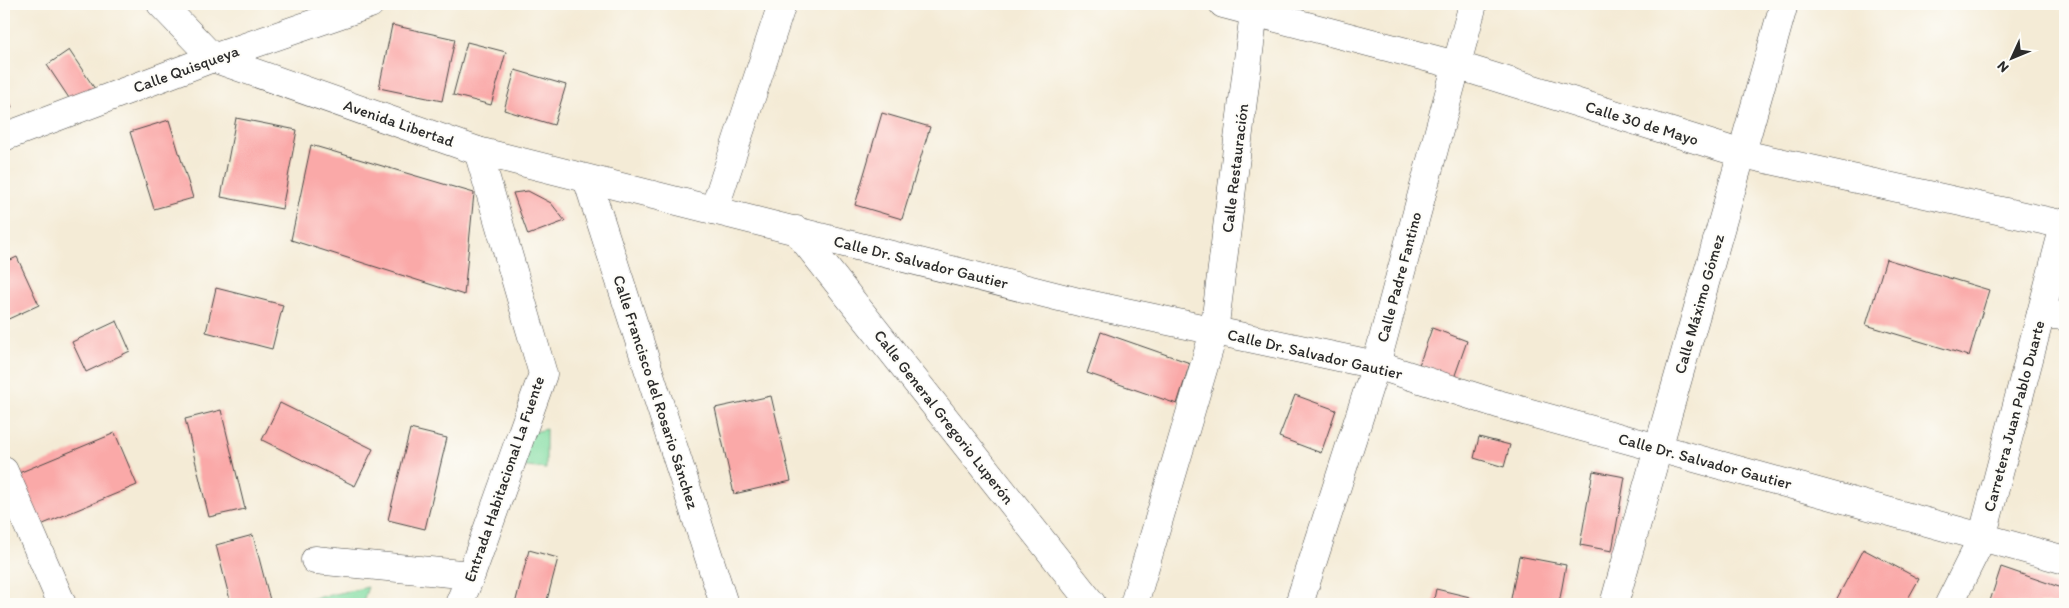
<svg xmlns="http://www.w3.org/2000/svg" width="2069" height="608" font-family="Itim,sans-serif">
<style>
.green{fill:#83dda3;stroke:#578467}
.building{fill:#faa9a8}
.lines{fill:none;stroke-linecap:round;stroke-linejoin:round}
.minor-casing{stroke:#494845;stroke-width:29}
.major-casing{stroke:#494845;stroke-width:29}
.minor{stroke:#fff;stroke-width:28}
.major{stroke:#fff;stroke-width:28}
.labels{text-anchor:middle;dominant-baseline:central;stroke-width:4;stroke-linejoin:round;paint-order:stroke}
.street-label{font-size:16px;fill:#2b2b2b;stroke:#fdfcf7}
</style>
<rect width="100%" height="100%" fill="#fdfcf7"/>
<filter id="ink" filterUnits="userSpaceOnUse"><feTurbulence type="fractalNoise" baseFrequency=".02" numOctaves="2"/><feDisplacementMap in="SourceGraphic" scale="10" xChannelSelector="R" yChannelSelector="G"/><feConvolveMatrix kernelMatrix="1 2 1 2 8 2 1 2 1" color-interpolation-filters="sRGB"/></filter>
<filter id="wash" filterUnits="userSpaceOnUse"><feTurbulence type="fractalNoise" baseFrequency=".0096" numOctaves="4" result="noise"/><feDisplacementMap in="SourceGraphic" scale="20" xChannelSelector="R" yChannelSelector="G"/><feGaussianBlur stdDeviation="1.12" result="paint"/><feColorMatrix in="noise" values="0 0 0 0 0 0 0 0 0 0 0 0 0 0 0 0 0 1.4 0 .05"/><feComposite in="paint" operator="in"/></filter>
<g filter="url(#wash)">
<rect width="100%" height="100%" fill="#f4ebd6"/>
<!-- green -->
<path class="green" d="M 546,429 L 546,469 L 518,466 L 530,433 Z
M 368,587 L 362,604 L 297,604 L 296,602 Z"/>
<g id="blocks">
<!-- building -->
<path class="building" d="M 392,25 L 455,39 L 442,101 L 379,88 Z
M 467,42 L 506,52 L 491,105 L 453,95 Z
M 69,50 L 95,89 L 73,104 L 47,65 Z
M 515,70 L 566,85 L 554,125 L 504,110 Z
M 4,91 L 12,107 L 4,110 Z
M 882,113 L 930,127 L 902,219 L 855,205 Z
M 236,118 L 297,130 L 282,209 L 221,197 Z
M 169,120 L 193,198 L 154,209 L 130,132 Z
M 311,145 L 474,193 L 464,295 L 291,240 Z
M 528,191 L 551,203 L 565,221 L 528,235 L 513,193 Z
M 17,257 L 39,305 L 4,321 L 4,263 Z
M 1886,259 L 1989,290 L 1969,356 L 1866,325 Z
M 216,288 L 283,305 L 272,349 L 206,332 Z
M 117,321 L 130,351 L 86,372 L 72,342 Z
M 1432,328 L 1467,341 L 1454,378 L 1419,365 Z
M 1101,332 L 1190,363 L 1177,404 L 1087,373 Z
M 1295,395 L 1336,410 L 1321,453 L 1279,437 Z
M 771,396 L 791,481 L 734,494 L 715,408 Z
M 280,403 L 373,449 L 355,486 L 262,440 Z
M 221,410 L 245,509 L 209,517 L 185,419 Z
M 410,429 L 447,438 L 425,529 L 388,520 Z
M 115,433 L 137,485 L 36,527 L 14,475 Z
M 1479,437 L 1510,445 L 1504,467 L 1474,458 Z
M 1593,471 L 1625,477 L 1612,551 L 1580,545 Z
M 253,535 L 271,604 L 231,604 L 216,545 Z
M 1863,549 L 1919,579 L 1905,604 L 1834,604 Z
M 529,550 L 558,558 L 546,604 L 515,604 Z
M 1519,556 L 1566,565 L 1559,604 L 1510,604 Z
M 2001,567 L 2065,589 L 2065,604 L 1989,604 Z
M 1436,589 L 1470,597 L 1468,604 L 1433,604 Z"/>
</g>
</g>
<g filter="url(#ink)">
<use href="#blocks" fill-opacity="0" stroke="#494845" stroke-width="1"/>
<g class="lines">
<defs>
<path id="minor" d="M 1223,4 L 1456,65 L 1743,154 L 2065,225
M 4,137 L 213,58 L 370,4
M 587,179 L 724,604
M 714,210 L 782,4
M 796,230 L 1092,604
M 2041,314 L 2065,316
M 4,471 L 62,604
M 315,560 L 471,575
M 459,604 L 471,575 L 543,374 L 478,151
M 1134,604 L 1214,332 L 1255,4
M 1299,604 L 1376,365 L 1473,4
M 1614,604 C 1669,404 1729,204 1784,4"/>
<path id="major" d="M 161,4 L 213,58 L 478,151 L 1083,303 L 1376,365 L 1498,404 L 2065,560
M 1949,604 L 1982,538 L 2065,222"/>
</defs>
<!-- minor casing -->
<use href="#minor" class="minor-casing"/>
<!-- major casing -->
<use href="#major" class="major-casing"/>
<!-- minor -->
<use href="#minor" class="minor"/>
<!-- major -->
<use href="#major" class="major"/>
</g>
</g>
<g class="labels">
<!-- street labels -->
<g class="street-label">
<text transform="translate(186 69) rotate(-20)">Calle Quisqueya</text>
<text transform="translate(399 123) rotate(19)">Avenida Libertad</text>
<text transform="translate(1642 123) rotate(17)">Calle 30 de Mayo</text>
<text transform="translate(1235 168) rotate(-83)">Calle Restauración</text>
<text transform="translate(921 262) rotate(14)">Calle Dr. Salvador Gautier</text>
<text transform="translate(1399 277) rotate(-75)">Calle Padre Fantino</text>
<text transform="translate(1699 304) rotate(-74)">Calle Máximo Gómez</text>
<text transform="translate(1315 354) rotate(13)">Calle Dr. Salvador Gautier</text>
<text transform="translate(656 392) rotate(72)">Calle Francisco del Rosario Sánchez</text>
<text transform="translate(2014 416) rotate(-75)">Carretera Juan Pablo Duarte</text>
<text transform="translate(944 417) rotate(52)">Calle General Gregorio Luperón</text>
<text transform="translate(1705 461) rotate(15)">Calle Dr. Salvador Gautier</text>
<text transform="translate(504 479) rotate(-71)">Entrada Habitacional La Fuente</text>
</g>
</g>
<!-- margin -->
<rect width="2069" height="608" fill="none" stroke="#fdfcf7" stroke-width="20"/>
<!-- north arrow -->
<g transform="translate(2012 58) rotate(226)" stroke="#fdfcf7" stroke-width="4" paint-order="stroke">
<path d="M0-4L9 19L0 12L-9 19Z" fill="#2b2b2b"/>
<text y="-8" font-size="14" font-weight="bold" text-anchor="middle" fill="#2b2b2b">N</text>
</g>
</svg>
